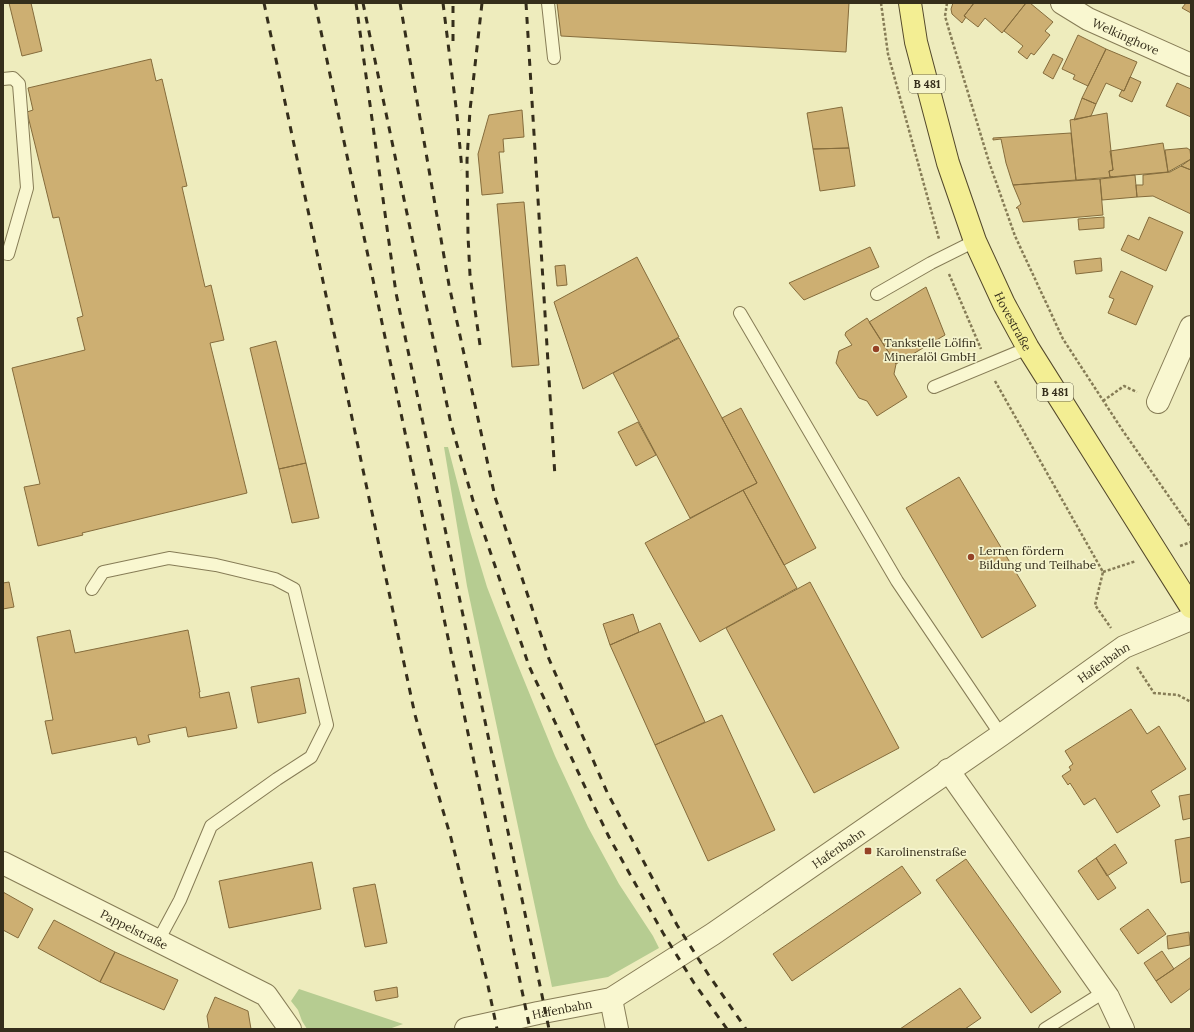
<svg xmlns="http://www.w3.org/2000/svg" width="1194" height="1032" font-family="Lora,serif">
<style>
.green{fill:#b6cc91}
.building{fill:#cdaf72;stroke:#856c3c}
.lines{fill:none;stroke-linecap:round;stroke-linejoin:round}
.service-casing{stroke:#867c56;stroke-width:14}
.minor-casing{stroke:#867c56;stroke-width:24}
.tertiary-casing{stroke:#867c56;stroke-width:24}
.primary-casing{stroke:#53482b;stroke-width:24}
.path{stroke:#867c56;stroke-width:2.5;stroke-dasharray:3 2;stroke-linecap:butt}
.service{stroke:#f9f7d0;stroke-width:12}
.minor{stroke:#f9f7d0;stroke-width:22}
.tertiary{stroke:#f9f7d0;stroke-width:22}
.primary{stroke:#f3ee93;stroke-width:22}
.rail{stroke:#352e1b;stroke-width:3;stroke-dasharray:7 7;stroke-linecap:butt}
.poi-dot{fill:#954226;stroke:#f5f4cd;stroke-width:1.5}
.labels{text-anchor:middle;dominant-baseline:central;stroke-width:3.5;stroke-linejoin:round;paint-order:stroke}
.shield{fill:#f5f4cd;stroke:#6f6950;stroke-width:1}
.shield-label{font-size:11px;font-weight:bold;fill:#352e1b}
.street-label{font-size:12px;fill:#352e1b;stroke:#f5f4cd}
.poi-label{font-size:12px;fill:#352e1b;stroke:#f5f4cd;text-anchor:start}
</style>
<rect width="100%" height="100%" fill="#eeecbd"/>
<!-- green -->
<path class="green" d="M 444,447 L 448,447 L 470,531 L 487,587 L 506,636 L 555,756 L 588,827 L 619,884 L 653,936 L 659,948 L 608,977 L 552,987 L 467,586 Z
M 299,989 L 403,1024 L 389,1029 L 307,1029 L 302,1021 L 298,1010 L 291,1001 Z"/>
<!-- building -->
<path class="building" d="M 9,3 L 31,3 L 42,51 L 22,56 Z
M 557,3 L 849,3 L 846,52 L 561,36 Z
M 953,3 L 974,3 L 964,16 L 966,17 L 962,23 L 952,14 L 951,9 Z
M 974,3 L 1026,3 L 1002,33 L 985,18 L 978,27 L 964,16 Z
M 1026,3 L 1030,3 L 1053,22 L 1045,31 L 1050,35 L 1034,55 L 1031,53 L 1027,59 L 1018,52 L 1023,46 L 1004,31 Z
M 1186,3 L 1191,3 L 1191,13 L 1182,8 Z
M 1078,35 L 1106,49 L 1088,86 L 1073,79 L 1075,75 L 1062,69 Z
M 1106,49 L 1137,62 L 1124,91 L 1106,83 L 1096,104 L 1082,98 Z
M 1053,54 L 1063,59 L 1053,79 L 1043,73 Z
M 151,59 L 156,81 L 162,79 L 187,186 L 182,187 L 205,287 L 211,285 L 224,340 L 210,343 L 247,493 L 82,533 L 83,535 L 38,546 L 24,487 L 40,484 L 12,368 L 85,350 L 77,318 L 83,316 L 59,217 L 53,218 L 27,112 L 33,110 L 28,88 Z
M 1130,77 L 1141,82 L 1132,102 L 1119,96 L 1122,90 L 1124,91 Z
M 1177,83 L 1191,89 L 1191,117 L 1166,106 Z
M 1082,98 L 1096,104 L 1091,116 L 1074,120 Z
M 842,107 L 849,148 L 813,149 L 807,113 Z
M 522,110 L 524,137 L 503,139 L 504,152 L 499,152 L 503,193 L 482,195 L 478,154 L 489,115 Z
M 1107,113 L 1113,170 L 1109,171 L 1110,177 L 1113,177 L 1076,180 L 1070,120 Z
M 1071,133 L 1076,180 L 1013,185 L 1006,163 L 1001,139 L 993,140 L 993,138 Z
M 1163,143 L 1168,172 L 1110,177 L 1109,171 L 1113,170 L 1110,151 Z
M 849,148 L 855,186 L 820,191 L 813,149 Z
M 1187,148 L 1190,150 L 1191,159 L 1168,172 L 1165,150 Z
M 1191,159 L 1191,170 L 1181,166 Z
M 1181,166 L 1191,170 L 1191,214 L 1153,196 L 1137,197 L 1136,185 L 1143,185 L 1143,175 L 1170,172 Z
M 1135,175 L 1137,197 L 1102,200 L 1100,179 Z
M 1100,179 L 1103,215 L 1023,222 L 1018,208 L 1016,208 L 1021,204 L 1013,185 Z
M 524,202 L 539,365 L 512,367 L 497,204 Z
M 1104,217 L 1104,228 L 1079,230 L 1078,219 Z
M 1149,217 L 1183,232 L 1166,271 L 1121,250 L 1128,235 L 1139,240 Z
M 870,247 L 879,267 L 804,300 L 795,290 L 789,283 Z
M 637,257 L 679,337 L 583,389 L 554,302 Z
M 1101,258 L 1102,271 L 1076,274 L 1074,261 Z
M 565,265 L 567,285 L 557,286 L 555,266 Z
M 1121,271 L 1153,286 L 1136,325 L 1108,313 L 1114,299 L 1109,297 Z
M 926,287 L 945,335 L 896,364 L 869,322 Z
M 867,318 L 896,364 L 894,374 L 907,397 L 877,416 L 867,401 L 859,398 L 836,363 L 839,351 L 852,345 L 845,335 L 846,332 Z
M 679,338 L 757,483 L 690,518 L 613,373 Z
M 276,341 L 306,463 L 279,469 L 250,348 Z
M 741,408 L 816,548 L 784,565 L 743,490 L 757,483 L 722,418 Z
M 638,422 L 656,455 L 636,466 L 618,432 Z
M 306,463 L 319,518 L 292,523 L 279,469 Z
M 959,477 L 1036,606 L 982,638 L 906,508 Z
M 743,490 L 797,588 L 700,642 L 645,543 Z
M 9,582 L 14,607 L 3,609 L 3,583 Z
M 810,582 L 899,748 L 814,793 L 726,628 Z
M 633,614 L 639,632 L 610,645 L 603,624 Z
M 660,623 L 705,722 L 655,745 L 610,645 Z
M 70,630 L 75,653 L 188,630 L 200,692 L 199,692 L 200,698 L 229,692 L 237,728 L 188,737 L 186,727 L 148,735 L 150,742 L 138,745 L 136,737 L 52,754 L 45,721 L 53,720 L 37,637 Z
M 299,678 L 306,713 L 258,723 L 251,687 Z
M 1131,709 L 1147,734 L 1159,726 L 1186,769 L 1151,791 L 1160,806 L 1117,833 L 1095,798 L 1084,805 L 1070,783 L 1068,785 L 1062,776 L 1071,770 L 1069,767 L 1073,764 L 1065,751 Z
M 722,715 L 775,830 L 708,861 L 655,745 Z
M 1191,794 L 1191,818 L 1183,820 L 1179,796 Z
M 1191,837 L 1191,881 L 1181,883 L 1175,840 Z
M 1115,844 L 1127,863 L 1107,876 L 1096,858 Z
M 1096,858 L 1116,888 L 1098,900 L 1078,871 Z
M 966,859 L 1061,992 L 1031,1013 L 936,880 Z
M 312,862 L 321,909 L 229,928 L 219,881 Z
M 902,866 L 921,893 L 792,981 L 773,954 Z
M 375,884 L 387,943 L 365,947 L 353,888 Z
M 3,892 L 33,909 L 18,938 L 3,930 Z
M 1148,909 L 1166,934 L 1138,954 L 1120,929 Z
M 54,920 L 115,952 L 100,982 L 38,948 Z
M 1189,932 L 1190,945 L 1168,949 L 1167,936 Z
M 1162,951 L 1174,969 L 1156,981 L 1144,963 Z
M 115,952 L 178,980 L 164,1010 L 100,982 Z
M 1191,957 L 1191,988 L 1171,1003 L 1156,981 Z
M 397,987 L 398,997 L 376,1001 L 374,991 Z
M 960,988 L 981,1018 L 965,1029 L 900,1029 Z
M 215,997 L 248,1011 L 251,1029 L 209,1029 L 207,1016 Z"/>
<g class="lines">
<defs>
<path id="service" d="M 548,3 L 554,58
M 3,79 L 13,78 L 19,84 L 27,188 L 8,254 L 3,253
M 877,294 L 931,263 L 975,241
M 740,313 L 897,581 L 1001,735
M 934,387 L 1028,348
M 92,589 L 103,572 L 169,558 L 216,565 L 275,579 L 294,589 L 327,725 L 311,757 L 277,779 L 211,826 L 180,900 L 158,941
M 1045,1029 L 1104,992"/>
<g id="minor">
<path id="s1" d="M 1062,3 L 1088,19 L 1191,65"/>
<path d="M 1158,402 L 1191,327"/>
<path d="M 948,770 L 1108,997 L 1123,1029"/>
<path id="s2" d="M 3,863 L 266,995 L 290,1029"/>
<path d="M 611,999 L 617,1029"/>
</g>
<g id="tertiary">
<path id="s3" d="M 466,1029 L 538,1013 L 611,999 L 713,934 L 1001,735 L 1124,647 L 1191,619"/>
</g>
<g id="primary">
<path id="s4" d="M 910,3 L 916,42 L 948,163 L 975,241 L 1004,304 L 1028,348 L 1191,607"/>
</g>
</defs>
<!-- service casing -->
<use href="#service" class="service-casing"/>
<!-- minor casing -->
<use href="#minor" class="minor-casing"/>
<!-- tertiary casing -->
<use href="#tertiary" class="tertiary-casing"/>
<!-- primary casing -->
<use href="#primary" class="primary-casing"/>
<!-- path -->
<path class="path" d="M 881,3 L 888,54 L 939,239
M 947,3 L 945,16 L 949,30 L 989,162 L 1015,236 L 1063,339 L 1123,431 L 1191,528
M 949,274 L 981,349
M 995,381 L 1103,572 L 1095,605 L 1111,628
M 1103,401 L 1124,386 L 1137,392
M 1180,546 L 1191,542
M 1103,572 L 1136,561
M 1137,667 L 1154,693 L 1178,695 L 1191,702"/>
<!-- service -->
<use href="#service" class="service"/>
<!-- minor -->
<use href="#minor" class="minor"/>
<!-- tertiary -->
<use href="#tertiary" class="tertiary"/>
<!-- primary -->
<use href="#primary" class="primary"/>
<!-- rail -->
<path class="rail" d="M 264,3 L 415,715 L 451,838 L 487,981 L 497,1029
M 315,3 L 530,1029
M 356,3 L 396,293 L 549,1029
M 363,3 L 451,424 L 474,504 L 529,666 L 592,802 L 609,837 L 663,933 L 694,983 L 727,1029
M 400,3 L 449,285 L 495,497 L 549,659 L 607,792 L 677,925 L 708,974 L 746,1029
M 443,3 L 457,115 L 462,170
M 526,3 L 555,477
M 453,41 L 453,3
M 480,345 L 470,275 L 468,236 L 467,160 L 470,110 L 482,3"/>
</g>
<!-- markers -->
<g class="poi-dot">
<circle cx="876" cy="349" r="4"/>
<circle cx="971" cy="557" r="4"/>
<rect x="864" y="847" width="8" height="8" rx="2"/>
</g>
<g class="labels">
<!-- shield labels -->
<g class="shield">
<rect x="909" y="75" width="36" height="18" rx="3"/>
<rect x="1037" y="383" width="36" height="18" rx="3"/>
</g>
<g class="shield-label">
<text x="927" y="84">B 481</text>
<text x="1055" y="392">B 481</text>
</g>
<!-- street labels -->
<g class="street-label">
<text stroke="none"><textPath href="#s1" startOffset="72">Welkinghove</textPath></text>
<text stroke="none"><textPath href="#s4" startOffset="336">Hovestraße</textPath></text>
<text stroke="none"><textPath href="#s3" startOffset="745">Hafenbahn</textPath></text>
<text stroke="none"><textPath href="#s3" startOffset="421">Hafenbahn</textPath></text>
<text stroke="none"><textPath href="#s2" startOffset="147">Pappelstraße</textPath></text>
<text stroke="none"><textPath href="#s3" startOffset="98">Hafenbahn</textPath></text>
</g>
<!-- poi labels -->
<g class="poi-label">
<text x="884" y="342">Tankstelle Lölfin<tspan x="884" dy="14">Mineralöl GmbH</tspan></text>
<text x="979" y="550">Lernen fördern<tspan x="979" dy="14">Bildung und Teilhabe</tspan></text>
<text x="876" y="851">Karolinenstraße</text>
</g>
</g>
<!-- border -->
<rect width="1194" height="1032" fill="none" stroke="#352e1b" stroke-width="8"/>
</svg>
